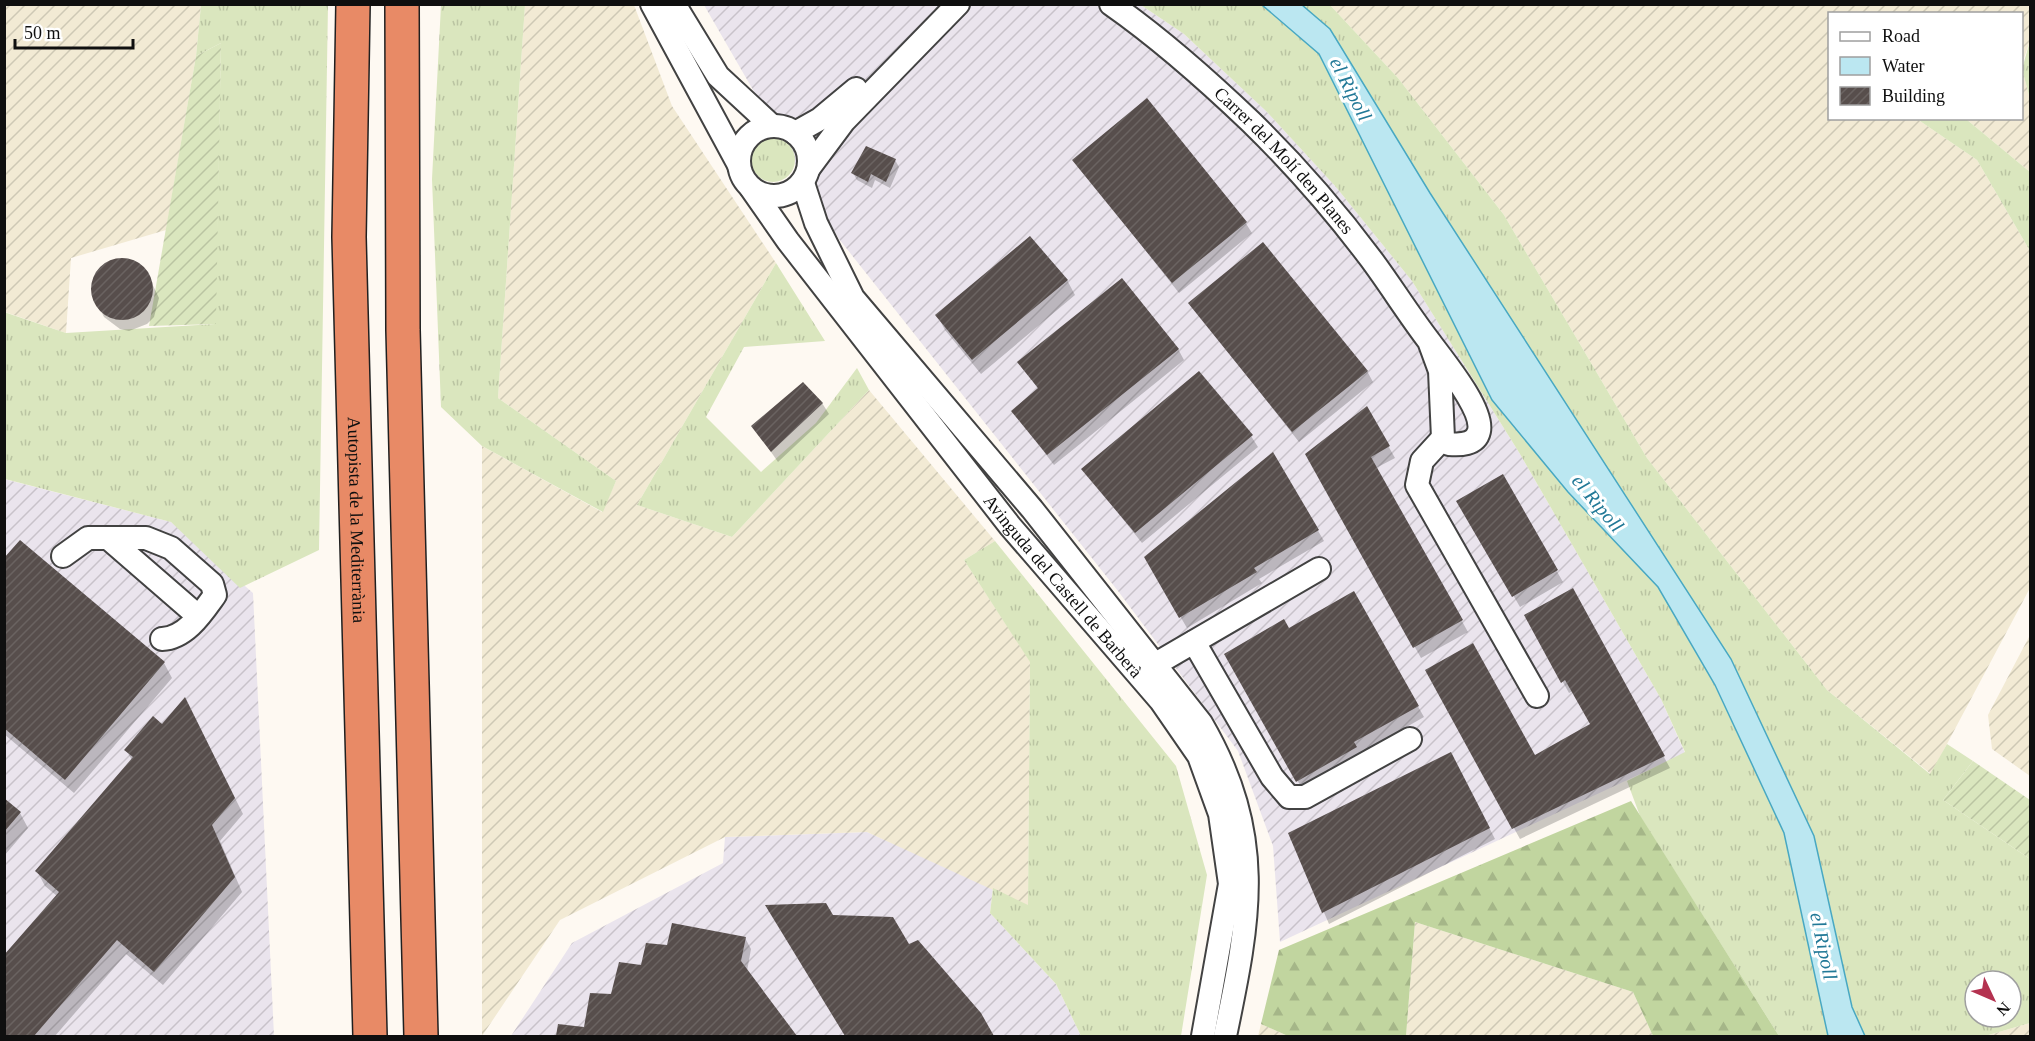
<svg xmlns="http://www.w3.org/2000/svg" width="2035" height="1041" font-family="Georgia,serif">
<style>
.industrial{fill:url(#industrial-furrows)}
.farmland{fill:url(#farmland-furrows)}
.grass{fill:url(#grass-tufts);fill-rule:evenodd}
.forest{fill:url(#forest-firs)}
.garden{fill:url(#garden-furrows)}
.water{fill:#bbe7f1;stroke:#48a8c2;stroke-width:1.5}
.shadow{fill:#0003}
.building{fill:url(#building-hatch)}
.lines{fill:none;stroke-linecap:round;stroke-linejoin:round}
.minor-casing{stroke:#424242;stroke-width:26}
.highway-casing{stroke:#202020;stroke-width:36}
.minor{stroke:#fff;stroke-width:22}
.highway{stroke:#e88a66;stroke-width:33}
.labels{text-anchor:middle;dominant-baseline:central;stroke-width:6;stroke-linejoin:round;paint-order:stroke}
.street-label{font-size:18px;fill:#0f0f0f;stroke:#fff}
.water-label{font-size:20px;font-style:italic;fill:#227997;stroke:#fff}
</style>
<defs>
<pattern id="industrial-furrows" width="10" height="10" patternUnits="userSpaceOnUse" patternTransform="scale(1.5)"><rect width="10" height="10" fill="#eae4ed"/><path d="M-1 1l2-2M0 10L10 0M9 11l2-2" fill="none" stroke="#c8c2ca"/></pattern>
<pattern id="farmland-furrows" width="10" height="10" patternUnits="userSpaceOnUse" patternTransform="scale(1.5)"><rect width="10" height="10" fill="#f2ead4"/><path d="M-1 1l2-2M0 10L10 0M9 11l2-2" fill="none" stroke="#cec8b5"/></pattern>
<pattern id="grass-tufts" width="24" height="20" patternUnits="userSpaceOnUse" patternTransform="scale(1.5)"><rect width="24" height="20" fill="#dae6be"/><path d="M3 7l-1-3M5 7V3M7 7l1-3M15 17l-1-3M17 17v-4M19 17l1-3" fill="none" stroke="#bac4a2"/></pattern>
<pattern id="forest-firs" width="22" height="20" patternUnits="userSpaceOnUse" patternTransform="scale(1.5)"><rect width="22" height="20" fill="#c1d59f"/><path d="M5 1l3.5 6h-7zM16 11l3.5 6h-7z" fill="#a5b688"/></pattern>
<pattern id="garden-furrows" width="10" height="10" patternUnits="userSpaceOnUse" patternTransform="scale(1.5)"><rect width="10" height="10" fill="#dae6be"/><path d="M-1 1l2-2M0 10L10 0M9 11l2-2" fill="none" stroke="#bac4a2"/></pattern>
<pattern id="building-hatch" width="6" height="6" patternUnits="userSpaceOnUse" patternTransform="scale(1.5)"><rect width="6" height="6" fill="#574e4c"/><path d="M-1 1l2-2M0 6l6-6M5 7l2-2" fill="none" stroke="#6a6361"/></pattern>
</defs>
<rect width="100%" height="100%" fill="#fef9f2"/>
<!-- industrial -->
<path class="industrial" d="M 704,5 L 1141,5 L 1184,34 L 1267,112 L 1336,187 L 1412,281 L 1520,454 L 1661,699 L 1685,753 L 1280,942 L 1273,846 L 1238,751 L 1118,591 L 839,239 Z
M 4,479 L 171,522 L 253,593 L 274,1036 L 5,1036 Z
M 867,832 L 993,888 L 990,913 L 1056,984 L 1081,1036 L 511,1036 L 572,943 L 723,863 L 725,837 Z"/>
<!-- farmland -->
<path class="farmland" d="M 5,5 L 201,5 L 196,56 L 166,230 L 71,258 L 66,333 L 5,312 Z
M 525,5 L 634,5 L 672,106 L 776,263 L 637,505 L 732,537 L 869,390 L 995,541 L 964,560 L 1030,661 L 1028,906 L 867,832 L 725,837 L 560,920 L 482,1036 L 482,446 L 602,512 L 616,481 L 498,398 Z
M 1330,5 L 2030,5 L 2030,41 L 2022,64 L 2022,14 L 1830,14 L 1830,118 L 1917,119 L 1977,160 L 2030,251 L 2030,588 L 1931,774 L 1827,690 L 1647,458 L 1504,215 L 1398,78 Z
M 2022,69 L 2030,99 L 2030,172 L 1966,119 L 2022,118 Z
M 2030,635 L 2030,776 L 1992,749 L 1988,715 Z
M 1415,922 L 1633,992 L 1653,1036 L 1406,1036 Z
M 2030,1023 L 2030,1036 L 1985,1036 Z
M 1261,1024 L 1288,1036 L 1258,1036 Z"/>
<!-- grass -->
<path class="grass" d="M 201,5 L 328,5 L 319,550 L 240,588 L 171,522 L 5,479 L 4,312 L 66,333 L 215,324 L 221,43 L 196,56 Z
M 441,5 L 525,5 L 498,398 L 616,481 L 603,512 L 482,446 L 441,407 L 432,179 Z
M 1141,5 L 1262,5 L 1319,54 L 1492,400 L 1568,492 L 1658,587 L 1715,686 L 1784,833 L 1828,1036 L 1779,1036 L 1640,816 L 1627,781 L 1685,752 L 1661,699 L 1520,454 L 1412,281 L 1336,187 L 1267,112 L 1184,34 Z
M 1302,5 L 1330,5 L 1398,78 L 1504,215 L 1647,458 L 1827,690 L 1930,774 L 1947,744 L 1973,761 L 1943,800 L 2030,859 L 2030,1023 L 1985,1036 L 1865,1036 L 1852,1007 L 1814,836 L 1731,659 L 1430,193 L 1330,29 ZM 1975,981 L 2011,981 L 2011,1017 L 1975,1017 Z
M 2030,41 L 2030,99 L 2022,69 Z
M 1917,119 L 1966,119 L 2030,172 L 2030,251 L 1977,160 Z
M751 160a22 22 0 1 1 44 0a22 22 0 1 1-44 0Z
M 776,263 L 825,341 L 744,347 L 706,417 L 761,472 L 816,423 L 857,368 L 869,390 L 732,537 L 637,505 Z
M 995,541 L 1176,766 L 1207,875 L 1181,1036 L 1081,1036 L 1056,984 L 990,913 L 993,888 L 1028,905 L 1030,662 L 964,560 Z"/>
<!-- forest -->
<path class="forest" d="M 1631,801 L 1779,1036 L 1653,1036 L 1633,992 L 1415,922 L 1406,1036 L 1288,1036 L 1261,1024 L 1279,950 Z"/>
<!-- garden -->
<path class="garden" d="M 221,43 L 216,324 L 149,326 L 196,56 Z
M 1973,761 L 2030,800 L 2030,859 L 1943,800 Z"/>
<!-- water -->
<path class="water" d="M 1262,5 L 1302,5 L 1330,29 L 1430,193 L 1731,659 L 1814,836 L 1852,1007 L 1865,1036 L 1828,1036 L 1784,833 L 1715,685 L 1658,587 L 1568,492 L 1492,400 L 1319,54 Z"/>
<!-- shadow -->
<path class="shadow" d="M 895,160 L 899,167 L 890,188 L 875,180 L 872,188 L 857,180 L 853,173 Z
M 1074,160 L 1245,222 L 1252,233 L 1179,293 Z
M 117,259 L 137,262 L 145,269 L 159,298 L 154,317 L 147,324 L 129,331 L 120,329 L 104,317 L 98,305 L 93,287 L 100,269 Z
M 1067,280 L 1075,295 L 981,374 L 945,330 L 937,315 Z
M 1190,303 L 1367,371 L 1373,382 L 1299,442 Z
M 1178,349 L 1184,360 L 1054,465 L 1013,411 L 1039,390 L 1019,362 Z
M 822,403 L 829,414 L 778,462 L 753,426 Z
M 1367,408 L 1395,458 L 1376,468 L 1468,632 L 1421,658 L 1307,455 Z
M 1251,436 L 1258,447 L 1142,543 L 1083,469 Z
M 1273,454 L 1324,541 L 1259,579 L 1262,583 L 1187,628 L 1146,558 Z
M 1502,476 L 1563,582 L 1520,607 L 1459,502 Z
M 4,561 L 164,663 L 172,678 L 74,793 L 4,734 Z
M 1572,590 L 1670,768 L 1520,839 L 1427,671 L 1534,757 L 1592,725 L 1573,691 L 1569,693 L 1526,616 Z
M 1353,593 L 1424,717 L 1359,754 L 1362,759 L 1304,792 L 1226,655 L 1288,630 Z
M 193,714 L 243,814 L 220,841 L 242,892 L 163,985 L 126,954 L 55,1036 L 4,1036 L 4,958 L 57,896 L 45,886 L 37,871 L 132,760 L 126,750 L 162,726 Z
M 1457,765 L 1495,839 L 1329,924 L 1290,834 Z
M 4,800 L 20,813 L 28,828 L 4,856 Z
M 767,906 L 833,917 L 909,945 L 979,1014 L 992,1036 L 846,1036 Z
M 745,938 L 751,949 L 747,971 L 795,1036 L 558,1036 L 560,1026 L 586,1029 L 642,967 L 668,947 Z"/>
<!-- building -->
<path class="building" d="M 1147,98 L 1247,222 L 1172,283 L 1072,160 Z
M 866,146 L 896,159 L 886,182 L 871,174 L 868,182 L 851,173 Z
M 1030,236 L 1068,280 L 972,360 L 935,315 Z
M 1263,242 L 1368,371 L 1292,432 L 1188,303 Z
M91 289a31 31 0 1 1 62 0a31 31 0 1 1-62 0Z
M 1122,278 L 1179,349 L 1047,455 L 1011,411 L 1038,388 L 1017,362 Z
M 1199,371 L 1253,435 L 1135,533 L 1081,469 Z
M 803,382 L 823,403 L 771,452 L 751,426 Z
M 1367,406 L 1390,446 L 1371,457 L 1463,620 L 1413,648 L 1305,454 Z
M 1273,452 L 1319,530 L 1254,568 L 1257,572 L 1179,618 L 1144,557 Z
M 1503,474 L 1558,570 L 1512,597 L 1456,501 Z
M 20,540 L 165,662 L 65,780 L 4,728 L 4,558 Z
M 1573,588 L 1665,756 L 1512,829 L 1425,670 L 1473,643 L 1535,755 L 1590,724 L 1565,680 L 1561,683 L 1524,615 Z
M 1354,591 L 1419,706 L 1354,742 L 1357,747 L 1296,782 L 1224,654 L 1284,619 L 1289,628 Z
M 185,697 L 235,798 L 212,825 L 235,877 L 154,972 L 117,940 L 34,1036 L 4,1036 L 4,955 L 59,892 L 35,871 L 133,757 L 124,750 L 153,716 L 162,724 Z
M 1451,752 L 1490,828 L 1322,913 L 1288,833 Z
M 4,798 L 21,812 L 4,832 Z
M 826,903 L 833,915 L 893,917 L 909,944 L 918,940 L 981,1013 L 994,1036 L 845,1036 L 765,905 Z
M 672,923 L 746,937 L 741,961 L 797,1036 L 556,1036 L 558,1024 L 584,1027 L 590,993 L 611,994 L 619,962 L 641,965 L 646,943 L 667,945 Z"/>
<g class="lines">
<defs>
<g id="minor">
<path d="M 652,4 L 739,165"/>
<path d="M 674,4 L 718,76 L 772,126"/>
<path id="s1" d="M 1111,4 C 1161,39 1207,80 1251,122 C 1294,164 1335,211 1371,259 C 1391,286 1409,315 1429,341 C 1442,359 1484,409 1479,431 C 1476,445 1459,445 1449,444 L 1443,438 L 1440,371 L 1429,341"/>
<circle cx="774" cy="161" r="35"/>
<path d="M 795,133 L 820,119 L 856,89"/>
<path d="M 809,168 L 844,121 L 958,4"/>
<path d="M 803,183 L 816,223 L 853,298 L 1032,509 L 1201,723 C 1266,835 1250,917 1225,1036"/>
<path id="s2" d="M 751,188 L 788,241 L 1010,526 L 1161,701 L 1199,756 L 1220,814 L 1230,884 L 1203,1036"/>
<path d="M 1443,438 L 1422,461 L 1417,485 L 1537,696"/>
<path d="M 108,538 L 198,616"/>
<path d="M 63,556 L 88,538 L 146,538 L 171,548 L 212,584 L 215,595 C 202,613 186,638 162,639"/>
<path d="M 1194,642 L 1272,777 L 1289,797 L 1305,797 L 1410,739"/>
<path d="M 1154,665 L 1319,569"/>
</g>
<g id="highway">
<path id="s3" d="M 353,4 L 349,237 L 370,1036"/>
<path d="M 402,4 L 403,330 L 421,1036"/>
</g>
</defs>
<!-- minor casing -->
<use href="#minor" class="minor-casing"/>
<!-- highway casing -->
<use href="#highway" class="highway-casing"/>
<!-- minor -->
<use href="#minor" class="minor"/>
<!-- highway -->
<use href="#highway" class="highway"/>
</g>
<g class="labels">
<!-- street labels -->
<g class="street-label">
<text stroke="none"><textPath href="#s1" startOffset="234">Carrer del Molí den Planes</textPath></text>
<text stroke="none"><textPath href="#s3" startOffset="516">Autopista de la Mediterrània</textPath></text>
<text stroke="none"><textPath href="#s2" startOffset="506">Avinguda del Castell de Barberà</textPath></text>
</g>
<!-- water labels -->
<g class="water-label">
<text transform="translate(1351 89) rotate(63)">el Ripoll</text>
<text transform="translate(1598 503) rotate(50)">el Ripoll</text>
<text transform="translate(1824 946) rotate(78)">el Ripoll</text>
</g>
</g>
<!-- border -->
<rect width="2035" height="1041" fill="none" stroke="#0f0f0f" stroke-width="12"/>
<!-- legend -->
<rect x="1828" y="12" width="195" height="108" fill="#ffffff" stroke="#9f9f9f" stroke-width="1.5"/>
<rect x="1840" y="32" width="30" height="9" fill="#ffffff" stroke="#9f9f9f" stroke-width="1.5"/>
<text x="1882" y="42" font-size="18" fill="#0f0f0f">Road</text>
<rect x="1840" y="57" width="30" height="18" fill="#bbe7f1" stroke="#9f9f9f" stroke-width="1.5"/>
<text x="1882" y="72" font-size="18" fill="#0f0f0f">Water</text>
<rect x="1840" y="87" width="30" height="18" fill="url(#building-hatch)" stroke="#9f9f9f" stroke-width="1.5"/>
<text x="1882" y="102" font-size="18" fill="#0f0f0f">Building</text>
<!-- north arrow -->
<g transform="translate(1993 999) rotate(134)"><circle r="28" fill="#ffffff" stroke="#9f9f9f" stroke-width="1.5"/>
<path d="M0-4.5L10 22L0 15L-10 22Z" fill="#b43250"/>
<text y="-9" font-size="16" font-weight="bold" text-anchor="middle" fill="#0f0f0f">N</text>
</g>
<!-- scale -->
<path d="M15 39v9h118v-9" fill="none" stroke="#0f0f0f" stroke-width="3"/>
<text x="24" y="39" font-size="18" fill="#0f0f0f" stroke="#ffffff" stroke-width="4.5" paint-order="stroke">50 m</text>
</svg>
